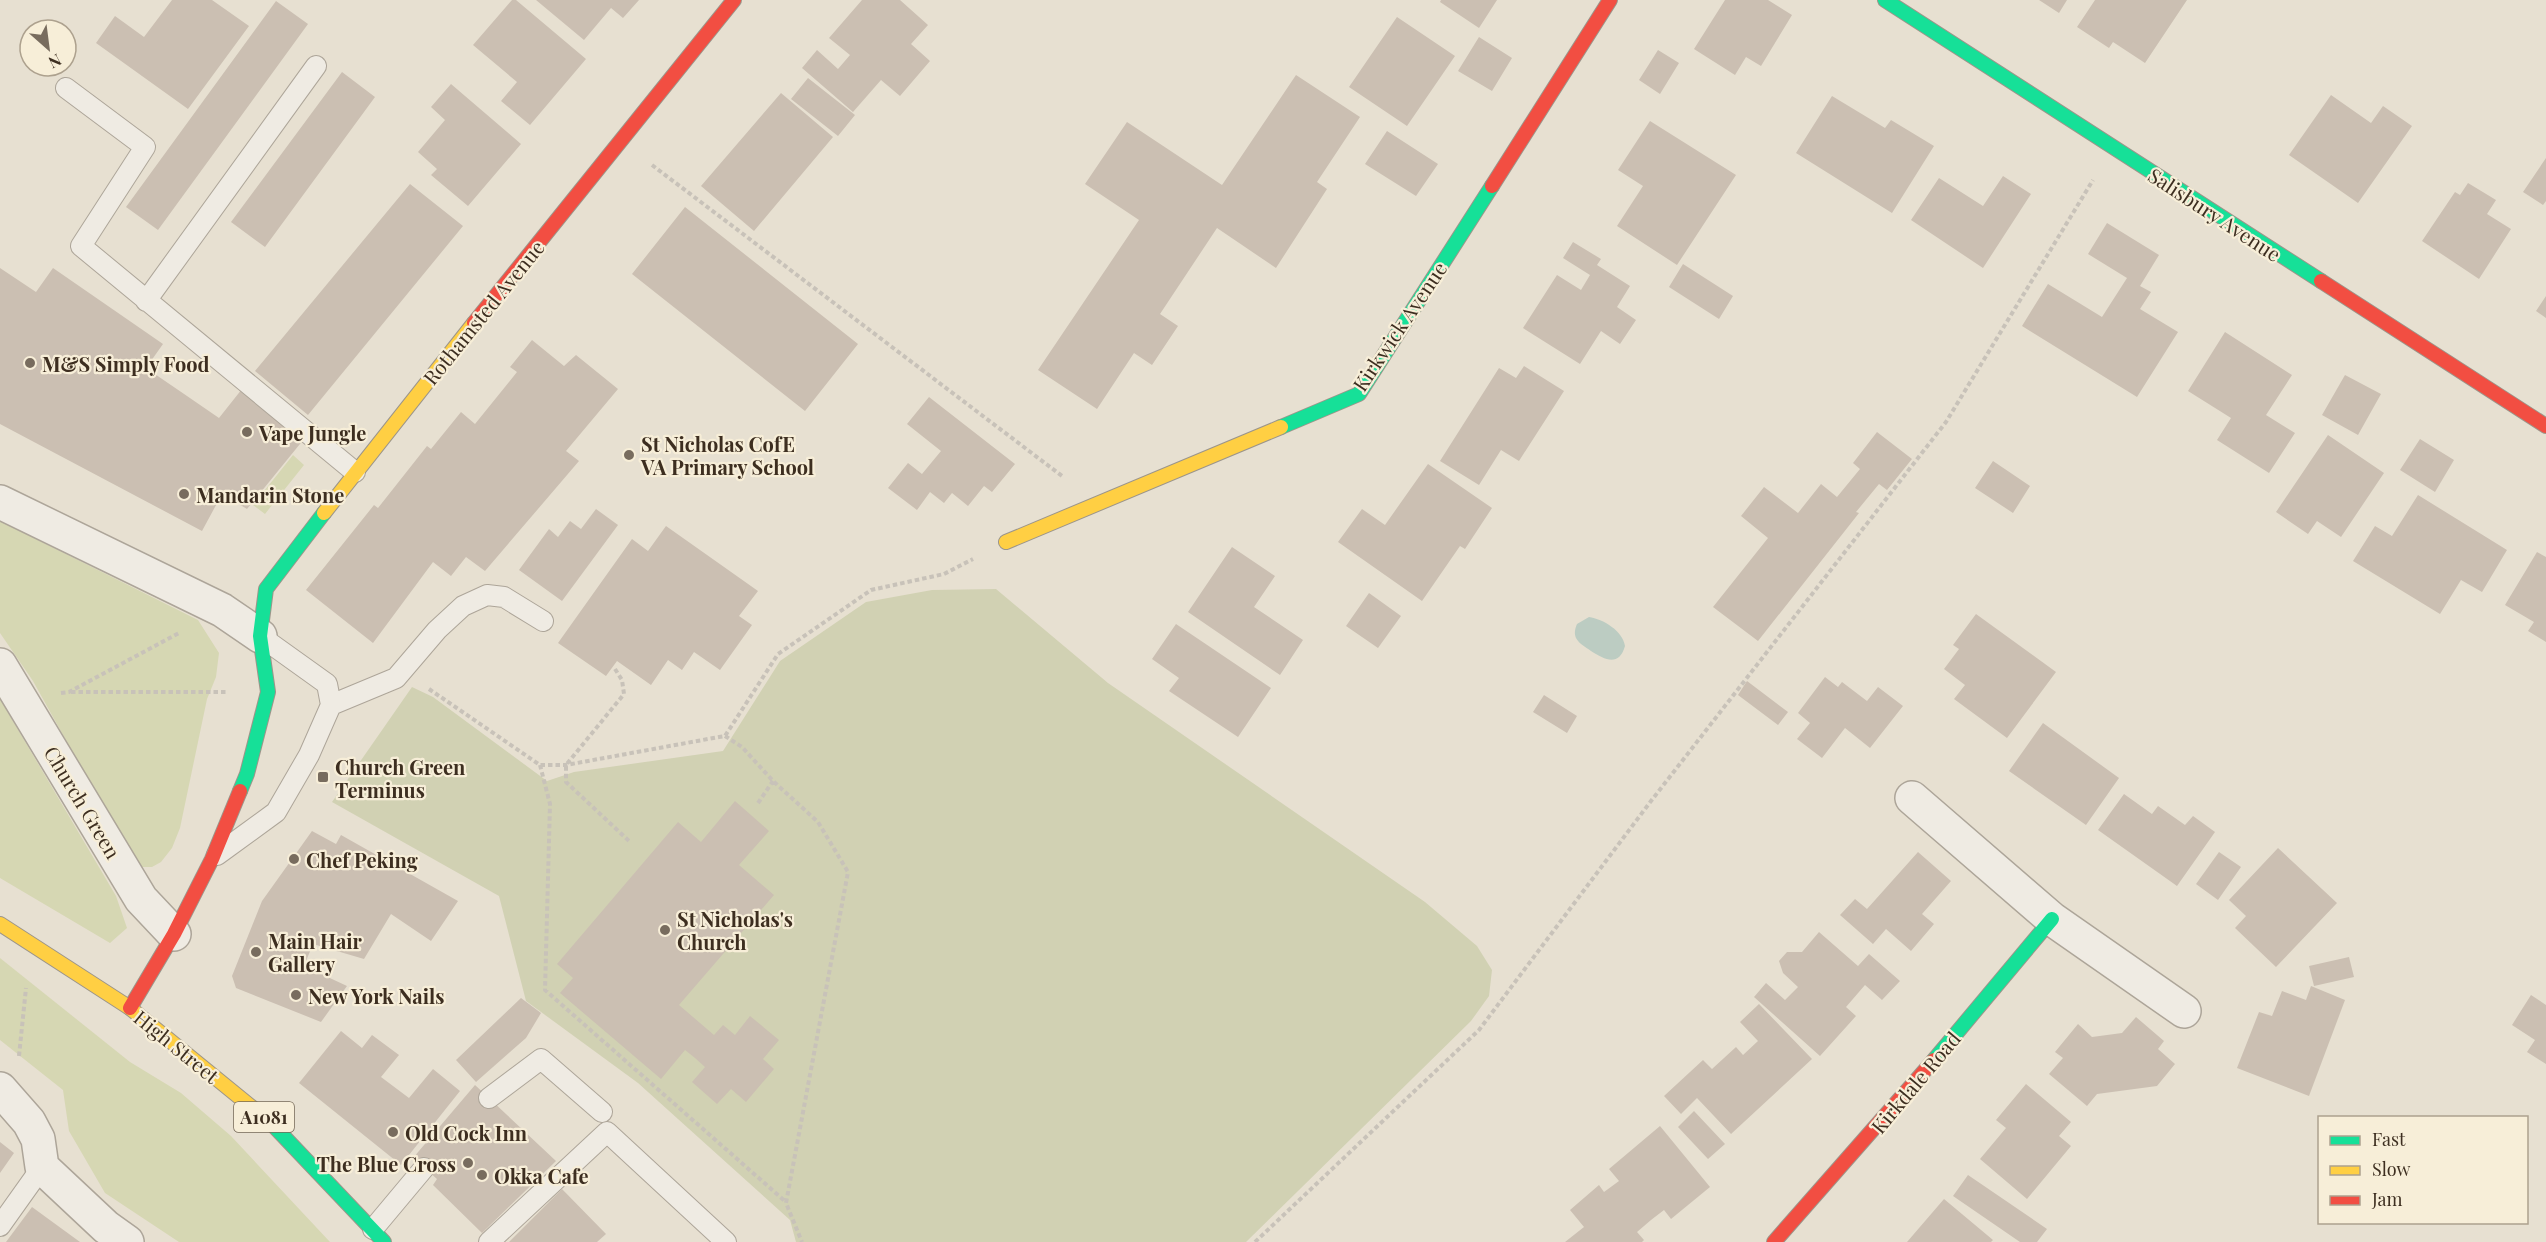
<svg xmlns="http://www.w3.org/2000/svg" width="2546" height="1242" font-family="'Playfair Display',serif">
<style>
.green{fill:#d6d7b3}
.cemetery{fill:#d1d1b3}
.water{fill:#bcccc2}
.building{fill:#cbbfb2}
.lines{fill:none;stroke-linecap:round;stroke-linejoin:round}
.lane-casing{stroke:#ada599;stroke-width:22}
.street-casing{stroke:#ada599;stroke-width:36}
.fast-casing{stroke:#9c958a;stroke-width:16}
.slow-casing{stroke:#9c958a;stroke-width:16}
.jam-casing{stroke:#9c958a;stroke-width:16}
.path{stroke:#c8c2b9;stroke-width:4;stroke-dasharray:4.5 3;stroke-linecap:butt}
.lane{stroke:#efebe3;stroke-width:20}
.street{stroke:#efebe3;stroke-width:33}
.fast{stroke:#16e098;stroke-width:14}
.slow{stroke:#ffcf43;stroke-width:14}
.jam{stroke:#f24e42;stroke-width:14}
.poi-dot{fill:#786c5e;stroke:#f7eed8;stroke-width:2}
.labels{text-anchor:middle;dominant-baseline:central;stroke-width:4.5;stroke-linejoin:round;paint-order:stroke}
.shield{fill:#f7eed8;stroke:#756857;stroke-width:1.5}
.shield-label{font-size:18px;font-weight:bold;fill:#3d2e20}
.street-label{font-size:20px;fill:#3d2e20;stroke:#f7eed8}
.poi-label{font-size:20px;font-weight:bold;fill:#3d2e20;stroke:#f7eed8;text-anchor:start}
</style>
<rect width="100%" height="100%" fill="#e7e0d1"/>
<!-- green -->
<path class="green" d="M 293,455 L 304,465 L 265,514 L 253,505 Z
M 0,521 L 198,620 L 219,653 L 216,677 L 207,699 L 180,828 L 172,848 L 161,862 L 152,867 L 142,867 L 133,861 L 33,681 L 0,633 Z
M 0,699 L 116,896 L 127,928 L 110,943 L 0,878 Z
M 0,958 L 130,1062 L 181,1093 L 231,1136 L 330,1242 L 179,1242 L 105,1193 L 69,1131 L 63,1090 L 0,1040 Z"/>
<!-- cemetery -->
<path class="cemetery" d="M 996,589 L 1108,683 L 1425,902 L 1477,946 L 1492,970 L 1489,996 L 1471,1021 L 1246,1242 L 796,1242 L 790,1220 L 638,1083 L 526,1001 L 499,896 L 332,802 L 412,687 L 433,697 L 547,781 L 574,772 L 723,751 L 780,661 L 866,602 L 932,590 Z"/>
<!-- water -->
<path class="water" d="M 1589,617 C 1603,619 1623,631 1625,646 C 1619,667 1605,660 1591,651 C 1586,647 1579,644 1576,638 C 1574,633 1575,629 1577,624 Z"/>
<!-- building -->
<path class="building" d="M 172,0 L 212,0 L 249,26 L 188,109 L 96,43 L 115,16 L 144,37 Z
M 512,0 L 516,0 L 586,59 L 530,125 L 501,101 L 517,82 L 473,45 Z
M 536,0 L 639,0 L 623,18 L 611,8 L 584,40 Z
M 862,0 L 900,0 L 928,25 L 911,44 L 930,61 L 900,96 L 881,80 L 853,112 L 802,68 L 817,50 L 838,69 L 850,55 L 829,38 Z
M 1441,0 L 1497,0 L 1479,28 L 1440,2 Z
M 1725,0 L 1768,0 L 1792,15 L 1761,66 L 1746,57 L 1735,75 L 1694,49 Z
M 2039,0 L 2067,0 L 2059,13 Z
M 2095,0 L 2187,0 L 2145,63 L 2113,42 L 2109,48 L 2077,27 Z
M 276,1 L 308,24 L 158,230 L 126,207 Z
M 1397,17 L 1455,56 L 1407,126 L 1349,87 Z
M 1479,37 L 1512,58 L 1492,91 L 1458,71 Z
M 1658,50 L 1679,63 L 1660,94 L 1639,80 Z
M 342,72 L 375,97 L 265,247 L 231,222 Z
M 1296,75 L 1360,117 L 1317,182 L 1327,189 L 1276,268 L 1217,228 L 1160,314 L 1178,326 L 1152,365 L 1134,353 L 1097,409 L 1038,370 L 1139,220 L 1085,184 L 1127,122 L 1222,185 Z
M 808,78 L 855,115 L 838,136 L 791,99 Z
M 451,84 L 521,144 L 468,206 L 431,175 L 437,169 L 418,152 L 445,120 L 431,107 Z
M 781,93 L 833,137 L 754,231 L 701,186 Z
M 2331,95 L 2371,123 L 2383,106 L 2412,126 L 2358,203 L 2289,155 Z
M 1832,96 L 1885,128 L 1891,120 L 1934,146 L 1892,213 L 1796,153 Z
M 1650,121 L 1736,175 L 1677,265 L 1617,226 L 1643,186 L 1618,170 Z
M 1387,131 L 1438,164 L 1416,196 L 1365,164 Z
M 2546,158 L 2546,201 L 2543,205 L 2523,192 Z
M 2003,176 L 2031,194 L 1983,268 L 1911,220 L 1939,178 L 1983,206 Z
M 2468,183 L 2496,200 L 2487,214 L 2511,229 L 2479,279 L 2422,241 L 2455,192 L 2460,195 Z
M 410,184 L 463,226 L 308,415 L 255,371 Z
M 685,207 L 858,344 L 805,411 L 632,274 Z
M 2107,223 L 2159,255 L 2140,286 L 2151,292 L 2140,309 L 2178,332 L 2137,397 L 2022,326 L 2048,284 L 2102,317 L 2127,278 L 2088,254 Z
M 1573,242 L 1601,259 L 1597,265 L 1630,286 L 1617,307 L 1636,320 L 1620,344 L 1601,331 L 1580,364 L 1523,328 L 1557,275 L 1581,290 L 1590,275 L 1563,258 Z
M 1683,264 L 1733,296 L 1719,319 L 1669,287 Z
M 0,268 L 36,292 L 53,268 L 163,344 L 146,368 L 187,396 L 219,418 L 242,389 L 304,439 L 247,509 L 222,494 L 202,531 L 0,424 Z
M 2546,296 L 2546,318 L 2536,311 Z
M 2225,332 L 2292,375 L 2266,415 L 2295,433 L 2269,473 L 2217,440 L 2231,418 L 2188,391 Z
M 532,340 L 564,366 L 576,355 L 618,389 L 566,451 L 579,461 L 485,571 L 466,557 L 451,576 L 433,562 L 373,643 L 306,590 L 374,505 L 378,508 L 427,446 L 431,449 L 461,412 L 475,424 L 517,372 L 510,367 Z
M 1524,366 L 1564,391 L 1519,461 L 1501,450 L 1479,485 L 1440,461 L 1499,368 L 1516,378 Z
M 2345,375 L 2381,394 L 2358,435 L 2322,415 Z
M 929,397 L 1015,464 L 992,492 L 984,486 L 968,506 L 952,493 L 944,503 L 930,492 L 917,510 L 888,488 L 908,463 L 922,474 L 941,451 L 907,424 Z
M 1877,432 L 1912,459 L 1887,490 L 1879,484 L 1856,512 L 1859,513 L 1758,641 L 1713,607 L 1768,538 L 1741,516 L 1764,487 L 1798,513 L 1821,484 L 1837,497 L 1860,469 L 1853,463 Z
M 2328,435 L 2384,473 L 2341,537 L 2317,521 L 2308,534 L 2276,512 Z
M 2420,439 L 2454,460 L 2435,492 L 2400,470 Z
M 1993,461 L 2030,486 L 2013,513 L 1975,488 Z
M 1428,464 L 1492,508 L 1465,549 L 1460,546 L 1422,601 L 1338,542 L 1362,509 L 1385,525 Z
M 2418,495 L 2507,550 L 2482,592 L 2461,580 L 2440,614 L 2353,561 L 2375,526 L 2392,536 Z
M 596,509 L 618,525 L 562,601 L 519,570 L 549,529 L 558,537 L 570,521 L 581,529 Z
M 666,526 L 758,591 L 739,616 L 752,625 L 720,670 L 694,652 L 682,670 L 668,660 L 651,685 L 617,661 L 606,676 L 558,643 L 632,539 L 648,551 Z
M 1232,547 L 1275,576 L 1254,607 L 1303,640 L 1280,675 L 1188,612 Z
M 2537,552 L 2546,557 L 2546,642 L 2528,631 L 2534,622 L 2505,605 Z
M 1369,593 L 1401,616 L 1378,648 L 1346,626 Z
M 1976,614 L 2056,672 L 2007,738 L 1954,699 L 1965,685 L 1944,669 L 1959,649 L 1953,645 Z
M 1176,624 L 1271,688 L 1238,737 L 1169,691 L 1179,678 L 1152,659 Z
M 1825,677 L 1838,687 L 1842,682 L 1867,701 L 1878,687 L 1903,706 L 1870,748 L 1845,728 L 1822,758 L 1797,739 L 1810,723 L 1798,713 Z
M 1747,681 L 1788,712 L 1778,725 L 1738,695 Z
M 1544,695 L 1577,716 L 1567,733 L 1533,712 Z
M 2043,723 L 2119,778 L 2086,825 L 2009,771 Z
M 2124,794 L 2152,814 L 2158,806 L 2185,825 L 2193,816 L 2215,832 L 2177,886 L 2098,830 Z
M 735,801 L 769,831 L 739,865 L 774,895 L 679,1005 L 714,1035 L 723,1025 L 735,1035 L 750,1016 L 779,1040 L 763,1059 L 774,1069 L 746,1102 L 731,1089 L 717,1104 L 692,1082 L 705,1067 L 695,1058 L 685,1050 L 661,1079 L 560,993 L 573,978 L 557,964 L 678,822 L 701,842 Z
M 312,831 L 336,844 L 341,835 L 458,901 L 431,941 L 391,914 L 364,959 L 313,944 L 304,966 L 347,986 L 321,1022 L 236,988 L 232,976 L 262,901 Z
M 2278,848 L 2337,903 L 2276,967 L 2235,928 L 2246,916 L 2229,900 Z
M 1918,852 L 1951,881 L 1922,914 L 1934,924 L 1911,951 L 1886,929 L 1873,944 L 1840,915 L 1855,899 L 1867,909 Z
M 2219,852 L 2241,867 L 2218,900 L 2196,884 Z
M 1819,932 L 1858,966 L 1869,954 L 1900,981 L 1882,1000 L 1865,985 L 1846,1007 L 1856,1016 L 1820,1056 L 1754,997 L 1766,983 L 1785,1000 L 1798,987 L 1783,973 L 1779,961 L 1787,952 L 1802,952 Z
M 2349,957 L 2354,977 L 2314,986 L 2309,966 Z
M 2311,986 L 2345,1000 L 2309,1096 L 2237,1068 L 2259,1012 L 2272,1016 L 2282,991 L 2306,1000 Z
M 2531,995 L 2546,1005 L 2546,1064 L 2527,1052 L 2535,1040 L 2512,1025 Z
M 521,998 L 541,1013 L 526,1038 L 476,1082 L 456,1060 Z
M 1759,1004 L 1812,1059 L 1731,1134 L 1697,1098 L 1681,1114 L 1664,1096 L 1703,1060 L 1712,1069 L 1736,1047 L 1743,1055 L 1758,1041 L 1740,1022 Z
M 2136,1017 L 2164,1041 L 2158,1049 L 2175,1064 L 2157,1086 L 2097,1094 L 2087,1106 L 2049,1074 L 2063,1058 L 2055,1052 L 2078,1024 L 2092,1037 L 2122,1033 Z
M 341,1031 L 362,1048 L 372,1035 L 399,1055 L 381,1077 L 409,1098 L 433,1069 L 460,1091 L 401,1165 L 299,1083 Z
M 2026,1084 L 2071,1122 L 2059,1136 L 2071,1146 L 2027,1199 L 1980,1159 L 2006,1128 L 1996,1120 Z
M 475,1085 L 556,1161 L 482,1233 L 433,1185 L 437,1179 L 413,1158 Z
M 1694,1111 L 1725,1144 L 1708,1159 L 1678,1127 Z
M 1660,1126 L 1710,1187 L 1671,1219 L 1664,1210 L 1651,1220 L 1637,1232 L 1644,1240 L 1642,1242 L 1565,1242 L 1584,1227 L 1570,1210 L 1599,1185 L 1604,1192 L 1619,1181 L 1609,1169 Z
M 0,1142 L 14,1153 L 0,1173 Z
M 1968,1175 L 2047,1229 L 2037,1242 L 2020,1242 L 1953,1196 Z
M 562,1189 L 606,1234 L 597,1242 L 509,1242 Z
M 1944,1199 L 1993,1240 L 1991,1242 L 1907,1242 Z
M 32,1207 L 80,1242 L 6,1242 Z"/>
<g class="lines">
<defs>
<path id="lane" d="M 66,88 L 145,147 L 81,246 L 355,472
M 146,301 L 316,66
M 331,705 L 396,678 L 437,630 L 463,606 L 487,595 L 504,597 L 543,621
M 217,855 L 276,812 L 309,755 L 331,705 L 327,684 L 260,636
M 489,1098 L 541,1059 L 602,1112
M 0,1226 L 42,1167
M 373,1229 L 424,1168
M 489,1242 L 607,1132 L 726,1242"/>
<path id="street" d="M 0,502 L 222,610 L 260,636
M 0,665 L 141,899 L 174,934
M 1912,798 L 2052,919 L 2184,1011
M 0,1089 L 29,1122 L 38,1139 L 42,1167 L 106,1227 L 127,1242"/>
<path id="fast" d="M 1885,0 L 2321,281
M 1281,427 L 1359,394 L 1492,186
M 240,791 L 247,774 L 268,692 L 260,636 L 266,589 L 324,513
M 1934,1060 L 2052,919
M 271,1123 L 384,1242"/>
<path id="slow" d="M 324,513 L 474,323
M 1006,542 L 1281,427
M 0,924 L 130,1008 L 271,1123"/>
<path id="jam" d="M 1492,186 L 1610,0
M 2321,281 L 2546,426
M 474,323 L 734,0
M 130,1008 L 174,934 L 212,859 L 240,791
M 1774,1242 L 1934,1060"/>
</defs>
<!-- lane casing -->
<use href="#lane" class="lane-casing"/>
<!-- street casing -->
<use href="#street" class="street-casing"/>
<!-- fast casing -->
<use href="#fast" class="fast-casing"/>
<!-- slow casing -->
<use href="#slow" class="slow-casing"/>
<!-- jam casing -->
<use href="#jam" class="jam-casing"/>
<!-- path -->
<path class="path" d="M 652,165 L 1062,476
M 615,669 L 622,680 L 624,694 L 566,765 L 566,782 L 629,841
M 429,689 L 540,765 L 566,765 L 719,737 L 725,736 L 778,654 L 871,590 L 944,574 L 973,559
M 71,692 L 228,692
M 61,693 L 69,692 L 179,633
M 725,736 L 742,747 L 773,781 L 818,822 L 848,872 L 786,1203 L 802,1242
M 540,765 L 550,804 L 545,990 L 786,1202
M 758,803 L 773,781
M 19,1056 L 26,988
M 1255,1242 L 1479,1030 L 1651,801 L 1946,422 L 2093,180"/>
<!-- lane -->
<use href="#lane" class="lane"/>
<!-- street -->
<use href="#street" class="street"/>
<!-- fast -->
<use href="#fast" class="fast"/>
<!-- slow -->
<use href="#slow" class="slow"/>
<!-- jam -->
<use href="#jam" class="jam"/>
</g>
<!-- markers -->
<g class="poi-dot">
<circle cx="30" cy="363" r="6"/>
<circle cx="247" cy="432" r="6"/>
<circle cx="629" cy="455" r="6"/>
<circle cx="184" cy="494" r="6"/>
<rect x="317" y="771" width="12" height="12" rx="3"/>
<circle cx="294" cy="859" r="6"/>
<circle cx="665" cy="930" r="6"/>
<circle cx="256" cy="952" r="6"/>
<circle cx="296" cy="995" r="6"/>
<circle cx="393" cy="1132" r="6"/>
<circle cx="468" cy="1163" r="6"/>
<circle cx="482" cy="1175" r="6"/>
</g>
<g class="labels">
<!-- shield labels -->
<rect class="shield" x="234" y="1102" width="60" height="30" rx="4.5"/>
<g class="shield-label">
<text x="264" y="1117">A1081</text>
</g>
<!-- street labels -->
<g class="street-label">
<text transform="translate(2215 214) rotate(33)">Salisbury Avenue</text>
<text transform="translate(483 312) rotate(-51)">Rothamsted Avenue</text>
<text transform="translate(1399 326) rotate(-56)">Kirkwick Avenue</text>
<text transform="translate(83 802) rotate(59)">Church Green</text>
<text transform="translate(177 1046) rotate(39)">High Street</text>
<text transform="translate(1915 1082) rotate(-50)">Kirkdale Road</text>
</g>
<!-- poi labels -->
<g class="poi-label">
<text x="42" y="363">M&amp;S Simply Food</text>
<text x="259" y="432">Vape Jungle</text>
<text x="641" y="443">St Nicholas CofE<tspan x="641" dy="23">VA Primary School</tspan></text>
<text x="196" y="494">Mandarin Stone</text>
<text x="335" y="766">Church Green<tspan x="335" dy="23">Terminus</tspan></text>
<text x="306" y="859">Chef Peking</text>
<text x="677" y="918">St Nicholas's<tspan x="677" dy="23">Church</tspan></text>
<text x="268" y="940">Main Hair<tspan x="268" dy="23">Gallery</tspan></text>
<text x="308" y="995">New York Nails</text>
<text x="405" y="1132">Old Cock Inn</text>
<text x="456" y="1163" text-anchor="end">The Blue Cross</text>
<text x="494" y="1175">Okka Cafe</text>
</g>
</g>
<!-- legend -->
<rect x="2318" y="1116" width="210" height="108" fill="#f7eed8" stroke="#ada18e" stroke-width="1.5"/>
<rect x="2330" y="1136" width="30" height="9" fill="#16e098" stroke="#ada18e" stroke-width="1.5"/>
<text x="2372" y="1146" font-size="18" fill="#3d2e20">Fast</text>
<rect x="2330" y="1166" width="30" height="9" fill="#ffcf43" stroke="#ada18e" stroke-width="1.5"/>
<text x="2372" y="1176" font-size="18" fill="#3d2e20">Slow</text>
<rect x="2330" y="1196" width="30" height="9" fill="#f24e42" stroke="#ada18e" stroke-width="1.5"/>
<text x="2372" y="1206" font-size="18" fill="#3d2e20">Jam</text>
<!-- north arrow -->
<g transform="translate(48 48) rotate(152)"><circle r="28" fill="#f7eed8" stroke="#ada18e" stroke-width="1.5"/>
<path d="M0-4.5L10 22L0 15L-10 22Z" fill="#786c5e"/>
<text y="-9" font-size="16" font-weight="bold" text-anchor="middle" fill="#3d2e20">N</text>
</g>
</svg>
